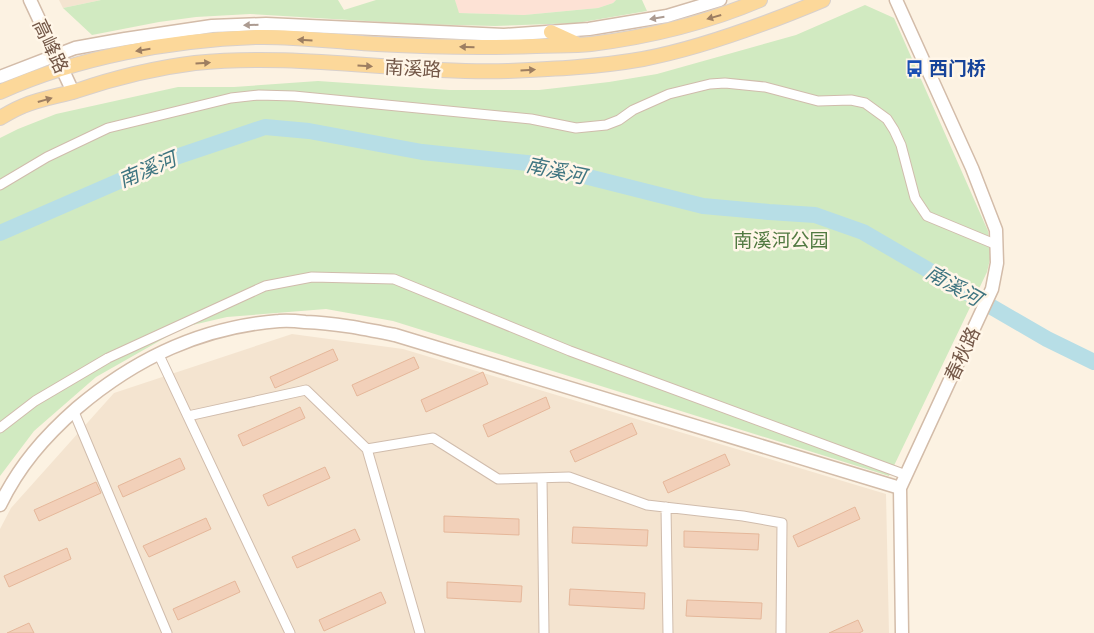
<svg xmlns="http://www.w3.org/2000/svg" width="1094" height="633" font-family="Mulish,'Noto Sans SC',sans-serif">
<style>
.residential{fill:#f4e4d0}
.commercial{fill:#fde2d5}
.green{fill:#d1eac1}
.lines{fill:none;stroke-linecap:round;stroke-linejoin:round}
.river{stroke:#b7dee6;stroke-width:16}
.building{fill:#f2d0b9;stroke:#e5b79a}
.street-casing{stroke:#d0bcac;stroke-width:11}
.secondary-casing{stroke:#d3bca9;stroke-width:15}
.primary-casing{stroke:#d8d0cc;stroke-width:16}
.street{stroke:#fff;stroke-width:9}
.secondary{stroke:#fff;stroke-width:12}
.primary{stroke:#fcd89a;stroke-width:14}
.oneway{fill:#9d7e61}
.oneway2{fill:#ac9b91}
.labels{text-anchor:middle;dominant-baseline:central;stroke-width:5;stroke-linejoin:round;paint-order:stroke}
.street-label{font-size:19px;fill:#745848;stroke:#fff6e8}
.transit-label{font-size:19px;font-weight:bold;fill:#164399;stroke:#fff6e8;text-anchor:start}
.park-label{font-size:19px;fill:#517a41;stroke:#fff6e8}
.water-label{font-size:20px;font-style:italic;fill:#3f7581;stroke:#fff6e8}
</style>
<rect width="100%" height="100%" fill="#fcf2e2"/>
<!-- residential -->
<path class="residential" d="M 59,0 L 101,0 L 63,8 Z
M 292,334 L 403,349 L 886,494 L 889,633 L 0,633 L 0,529 L 11,508 L 114,393 Z"/>
<!-- commercial -->
<path class="commercial" d="M 455,0 L 616,0 L 613,3 L 598,8 L 524,15 L 458,13 Z"/>
<!-- green -->
<path class="green" d="M 101,0 L 338,0 L 344,10 L 376,0 L 455,0 L 459,13 L 524,15 L 598,8 L 613,3 L 616,0 L 642,0 L 647,11 L 577,23 L 495,26 L 416,24 L 250,14 L 196,17 L 159,22 L 92,35 L 63,8 Z
M 865,5 L 894,18 L 988,231 L 991,255 L 987,272 L 889,476 L 393,321 L 326,309 L 227,317 L 184,327 L 96,377 L 34,431 L 0,476 L 0,138 L 18,129 L 56,114 L 178,87 L 234,87 L 318,81 L 450,90 L 539,90 L 609,82 L 657,74 L 796,35 Z"/>
<g class="lines">
<!-- river -->
<path class="river" d="M 0,233 L 170,159 L 265,127 L 309,131 L 422,152 L 537,164 L 703,206 L 769,212 L 815,215 L 863,232 L 1047,339 L 1094,362"/>
</g>
<!-- building -->
<path class="building" d="M 333,349 L 338,360 L 275,388 L 270,377 Z
M 414,357 L 419,368 L 357,396 L 352,385 Z
M 483,372 L 488,384 L 426,412 L 421,400 Z
M 546,397 L 550,408 L 488,437 L 483,425 Z
M 300,407 L 305,418 L 243,446 L 238,435 Z
M 632,423 L 637,434 L 575,462 L 570,451 Z
M 725,454 L 730,465 L 668,493 L 663,482 Z
M 180,458 L 185,469 L 123,497 L 118,486 Z
M 325,467 L 330,478 L 268,506 L 263,495 Z
M 96,482 L 101,493 L 39,521 L 34,510 Z
M 855,507 L 860,519 L 798,547 L 793,536 Z
M 444,516 L 519,519 L 519,535 L 444,532 Z
M 206,518 L 211,529 L 149,557 L 143,546 Z
M 573,527 L 648,530 L 647,546 L 572,543 Z
M 355,529 L 360,540 L 297,568 L 292,557 Z
M 684,531 L 759,534 L 758,550 L 684,547 Z
M 67,548 L 71,559 L 9,587 L 4,576 Z
M 235,581 L 240,592 L 178,620 L 173,609 Z
M 447,582 L 522,586 L 521,602 L 447,598 Z
M 570,589 L 645,593 L 644,609 L 569,605 Z
M 381,592 L 386,603 L 324,631 L 319,620 Z
M 687,600 L 762,603 L 761,619 L 686,616 Z
M 858,620 L 863,631 L 859,633 L 829,633 Z
M 29,623 L 34,633 L 7,633 Z"/>
<g class="lines">
<defs>
<path id="street" d="M 0,185 L 47,157 L 108,128 L 231,98 L 259,95 L 294,96 L 531,119 L 576,128 L 606,125 L 619,120 L 633,110 L 669,94 L 710,84 L 725,83 L 765,87 L 818,101 L 851,100 L 865,103 L 887,119 L 894,130 L 901,145 L 915,198 L 927,216 L 997,245
M 158,353 L 290,633
M 74,412 L 167,633
M 188,416 L 306,390 L 367,449 L 433,438 L 498,479 L 569,477 L 647,505 L 743,516 L 782,523 L 781,633
M 0,428 L 35,401 L 108,358 L 265,286 L 312,277 L 394,279 L 570,351 L 906,475
M 367,449 L 420,633
M 542,478 L 544,633
M 666,507 L 668,633"/>
<path id="secondary" d="M 30,0 L 73,92
M 896,0 L 972,168 L 996,230 L 997,263 L 992,289 L 900,488 L 902,633
M 0,77 L 75,48 L 125,39 L 212,26 L 266,24 L 504,35 L 589,29 L 667,16 L 720,0
M 0,505 C 19,466 44,437 77,408 C 136,358 201,327 279,321 C 288,320 297,321 305,322 C 336,323 365,329 395,335 L 900,488"/>
<path id="primary" d="M 551,32 L 575,43
M 0,92 C 78,57 171,40 257,37 C 295,36 338,42 377,44 C 430,47 483,48 536,46 C 554,45 573,46 591,44 C 648,37 706,23 760,0
M 0,118 C 7,114 15,109 23,106 C 39,99 58,96 76,91 C 114,78 154,68 195,63 C 299,52 404,74 508,71 C 553,69 598,67 643,59 C 701,48 768,23 823,0"/>
</defs>
<!-- street casing -->
<use href="#street" class="street-casing"/>
<!-- secondary casing -->
<use href="#secondary" class="secondary-casing"/>
<!-- primary casing -->
<use href="#primary" class="primary-casing"/>
<!-- street -->
<use href="#street" class="street"/>
<!-- secondary -->
<use href="#secondary" class="secondary"/>
<!-- primary -->
<use href="#primary" class="primary"/>
</g>
<!-- one-way arrows -->
<defs><path id="oneway-solid" d="M-6-.8H1V-3.2L6.5 0L1 3.2V.8H-6Z" transform="scale(1.25)"/></defs>
<g class="oneway">
<use href="#oneway-solid" transform="translate(714 17) rotate(164)"/>
<use href="#oneway-solid" transform="translate(305 40) rotate(-177)"/>
<use href="#oneway-solid" transform="translate(467 47) rotate(-178)"/>
<use href="#oneway-solid" transform="translate(143 50) rotate(171)"/>
<use href="#oneway-solid" transform="translate(203 63) rotate(-4)"/>
<use href="#oneway-solid" transform="translate(365 66) rotate(3)"/>
<use href="#oneway-solid" transform="translate(528 70) rotate(-3)"/>
<use href="#oneway-solid" transform="translate(45 100) rotate(-16)"/>
</g>
<g class="oneway2">
<use href="#oneway-solid" transform="translate(657 18) rotate(171)"/>
<use href="#oneway-solid" transform="translate(251 25) rotate(178)"/>
</g>
<!-- icons -->
<defs>
<symbol id="bus-bare" viewBox="-9 -9 18 18"><path d="M-5-6H5V4H4V6H2V4H-2V6H-4V4H-5ZM-3.5-4V0h7V-4ZM-3.5 1.2v1.5H-2V1.2ZM2 1.2v1.5H3.5V1.2Z" fill="#1a4fb4" stroke="#fff6e8" stroke-width="2.5" paint-order="stroke"/></symbol>
</defs>
<g fill-rule="evenodd">
<use href="#bus-bare" x="902" y="56" width="25" height="25"/>
</g>
<g class="labels">
<!-- street labels -->
<g class="street-label">
<text transform="translate(51 46) rotate(65)">高峰路</text>
<text transform="translate(413 68) rotate(3)">南溪路</text>
<text transform="translate(962 354) rotate(-65)">春秋路</text>
</g>
<!-- transit labels -->
<g class="transit-label">
<text x="929" y="68">西门桥</text>
</g>
<!-- park labels -->
<g class="park-label">
<text x="781" y="240">南溪河公园</text>
</g>
<!-- water labels -->
<g class="water-label">
<text transform="translate(147 169) rotate(-23)">南溪河</text>
<text transform="translate(556 170) rotate(12)">南溪河</text>
<text transform="translate(954 285) rotate(30)">南溪河</text>
</g>
</g>
</svg>
